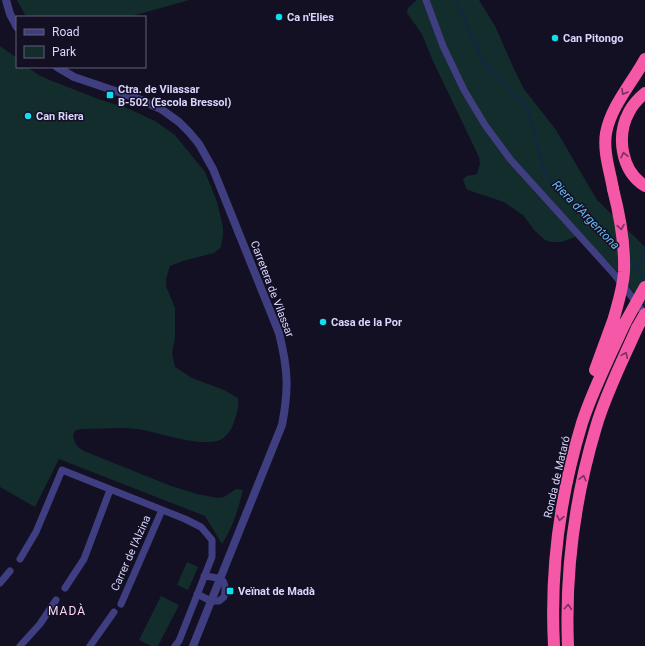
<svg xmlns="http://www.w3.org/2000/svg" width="645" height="646" font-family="Roboto,sans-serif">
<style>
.green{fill:#132d2c}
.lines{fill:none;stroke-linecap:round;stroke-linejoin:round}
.stream{stroke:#112747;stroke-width:2}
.minor{stroke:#3f3e80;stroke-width:7}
.tertiary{stroke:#3f3e80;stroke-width:8}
.motorway{stroke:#f558a7;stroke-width:12}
.motorway-bridge{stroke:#f558a7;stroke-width:12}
.oneway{stroke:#79305f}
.poi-dot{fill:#0edfef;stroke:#131024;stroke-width:1.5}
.labels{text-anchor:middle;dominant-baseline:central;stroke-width:3;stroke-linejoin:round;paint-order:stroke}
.poi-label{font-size:11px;font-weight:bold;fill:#d9d5fd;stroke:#131024;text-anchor:start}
.street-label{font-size:11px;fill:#d9d5fd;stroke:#131024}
.water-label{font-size:12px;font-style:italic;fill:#69b9f6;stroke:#131024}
.neighbourhood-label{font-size:12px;letter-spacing:1px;fill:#fdd7f0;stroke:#131024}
</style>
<rect width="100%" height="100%" fill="#131024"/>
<!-- green -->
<path class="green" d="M 17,0 L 189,0 L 129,17 L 26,17 Z
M 417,0 L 479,0 L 495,26 L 514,69 L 524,89 L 556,130 L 597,200 L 645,247 L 645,306 L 612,266 L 580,233 L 578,236 L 561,242 L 551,242 L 545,240 L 534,230 L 524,216 L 504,202 L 468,190 L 466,188 L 463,179 L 467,176 L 477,174 L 480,164 L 479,157 L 433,61 L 422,34 L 407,13 L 408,8 Z
M 0,46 L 17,58 L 17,67 L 27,67 L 39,75 L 52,81 L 101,100 L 127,108 L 155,121 L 175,135 L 205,172 L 217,202 L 223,227 L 223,235 L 221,247 L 214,253 L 183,261 L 170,266 L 166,279 L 166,286 L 175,308 L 175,338 L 172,353 L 175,367 L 192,378 L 224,390 L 238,398 C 239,407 237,413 234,422 C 232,428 228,435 222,439 C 202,449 159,432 137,429 C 119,427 100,429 82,429 L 76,430 L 73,435 C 74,443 77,447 84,451 L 171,486 L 197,494 L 218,498 L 224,497 L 236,489 L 243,490 C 238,510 233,527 222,544 L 205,516 L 59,459 L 35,507 L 0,487 Z
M 187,562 L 198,567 L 188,590 L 177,585 Z
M 161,596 L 179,605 L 158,646 L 151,646 L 139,640 Z"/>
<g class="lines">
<!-- stream -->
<path class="stream" d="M 456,0 L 482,61 L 528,109 L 544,171 L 568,199 L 618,247
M 629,259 L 635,265 L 645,281
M 638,269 L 645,248"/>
<!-- minor -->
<path class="minor" d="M 426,0 L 443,46 L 464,90 L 485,125 L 510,159 L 614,274 L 639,306 L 645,315
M 20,559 L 36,532 L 62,470 L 185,519 L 201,527 L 212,540 L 212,557 L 179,641 L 175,646
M 0,583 L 10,571
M 65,588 L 84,559 L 110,490
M 197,594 L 211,601 L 219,601 L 224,597 C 228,578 221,578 204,576
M 121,604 L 162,510
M 20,646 L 40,624 L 56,600
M 90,646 L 114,612"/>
<!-- tertiary -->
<path class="tertiary" d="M 6,0 L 10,14 L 17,27
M 57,67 L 74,77 L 136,98 L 161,109 L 179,122 L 189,132 L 199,144 L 213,169 L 279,333 C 288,369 289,389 282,425 L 193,646"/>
<!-- motorway -->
<path class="motorway" d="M 645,93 C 639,98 633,104 629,112 C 616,136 621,171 645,186
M 613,189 C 610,171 603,152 606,133 C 611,106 632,83 645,59
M 595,370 L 614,318
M 554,646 C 550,571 560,495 582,423 C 593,389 610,356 625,323
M 568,646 C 565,572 575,497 596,427 C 606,393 623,360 637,328"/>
<!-- motorway-bridge -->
<path class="motorway-bridge" d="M 613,189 C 620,216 625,244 624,272 C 623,288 618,303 614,318
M 625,323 L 645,287
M 637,328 L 645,314"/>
</g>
<!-- one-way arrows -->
<defs><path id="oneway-chevron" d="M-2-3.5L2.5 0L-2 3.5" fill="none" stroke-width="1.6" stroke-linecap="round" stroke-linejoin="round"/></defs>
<g class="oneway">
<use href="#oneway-chevron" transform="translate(624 92) rotate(121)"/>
<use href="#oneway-chevron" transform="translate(624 155) rotate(-103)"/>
<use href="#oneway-chevron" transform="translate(621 227) rotate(80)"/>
<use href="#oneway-chevron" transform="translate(625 355) rotate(-66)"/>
<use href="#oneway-chevron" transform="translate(583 478) rotate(-76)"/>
<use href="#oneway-chevron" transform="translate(560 518) rotate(100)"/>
<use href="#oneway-chevron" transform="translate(568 607) rotate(-86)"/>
</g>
<!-- markers -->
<g class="poi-dot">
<circle cx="279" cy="17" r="4"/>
<circle cx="555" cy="38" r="4"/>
<rect x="106" y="91" width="8" height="8" rx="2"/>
<circle cx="28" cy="116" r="4"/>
<circle cx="323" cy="322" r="4"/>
<rect x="226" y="587" width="8" height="8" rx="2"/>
</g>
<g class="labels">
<!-- poi labels -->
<g class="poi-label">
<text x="287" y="17">Ca n'Elies</text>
<text x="563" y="38">Can Pitongo</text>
<text x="118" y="89">Ctra. de Vilassar<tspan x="118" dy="13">B-502 (Escola Bressol)</tspan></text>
<text x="36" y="116">Can Riera</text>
<text x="331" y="322">Casa de la Por</text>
<text x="238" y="591">Veïnat de Madà</text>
</g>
<!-- street labels -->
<g class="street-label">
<text transform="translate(272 289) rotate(69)">Carretera de Vilassar</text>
<text transform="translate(557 477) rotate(-77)">Ronda de Mataró</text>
<text transform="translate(131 553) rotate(-66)">Carrer de l'Alzina</text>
</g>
<!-- water labels -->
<g class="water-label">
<text transform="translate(586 215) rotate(46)">Riera d'Argentona</text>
</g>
<!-- neighbourhood labels -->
<g class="neighbourhood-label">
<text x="67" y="611">MADÀ</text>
</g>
</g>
<!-- legend -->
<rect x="16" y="16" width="130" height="52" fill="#131024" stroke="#625f7b"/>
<rect x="24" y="29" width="20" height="6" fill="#3f3e80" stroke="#625f7b"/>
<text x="52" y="36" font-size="12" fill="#d9d5fd">Road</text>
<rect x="24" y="46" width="20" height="12" fill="#132d2c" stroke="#625f7b"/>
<text x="52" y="56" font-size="12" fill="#d9d5fd">Park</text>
</svg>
